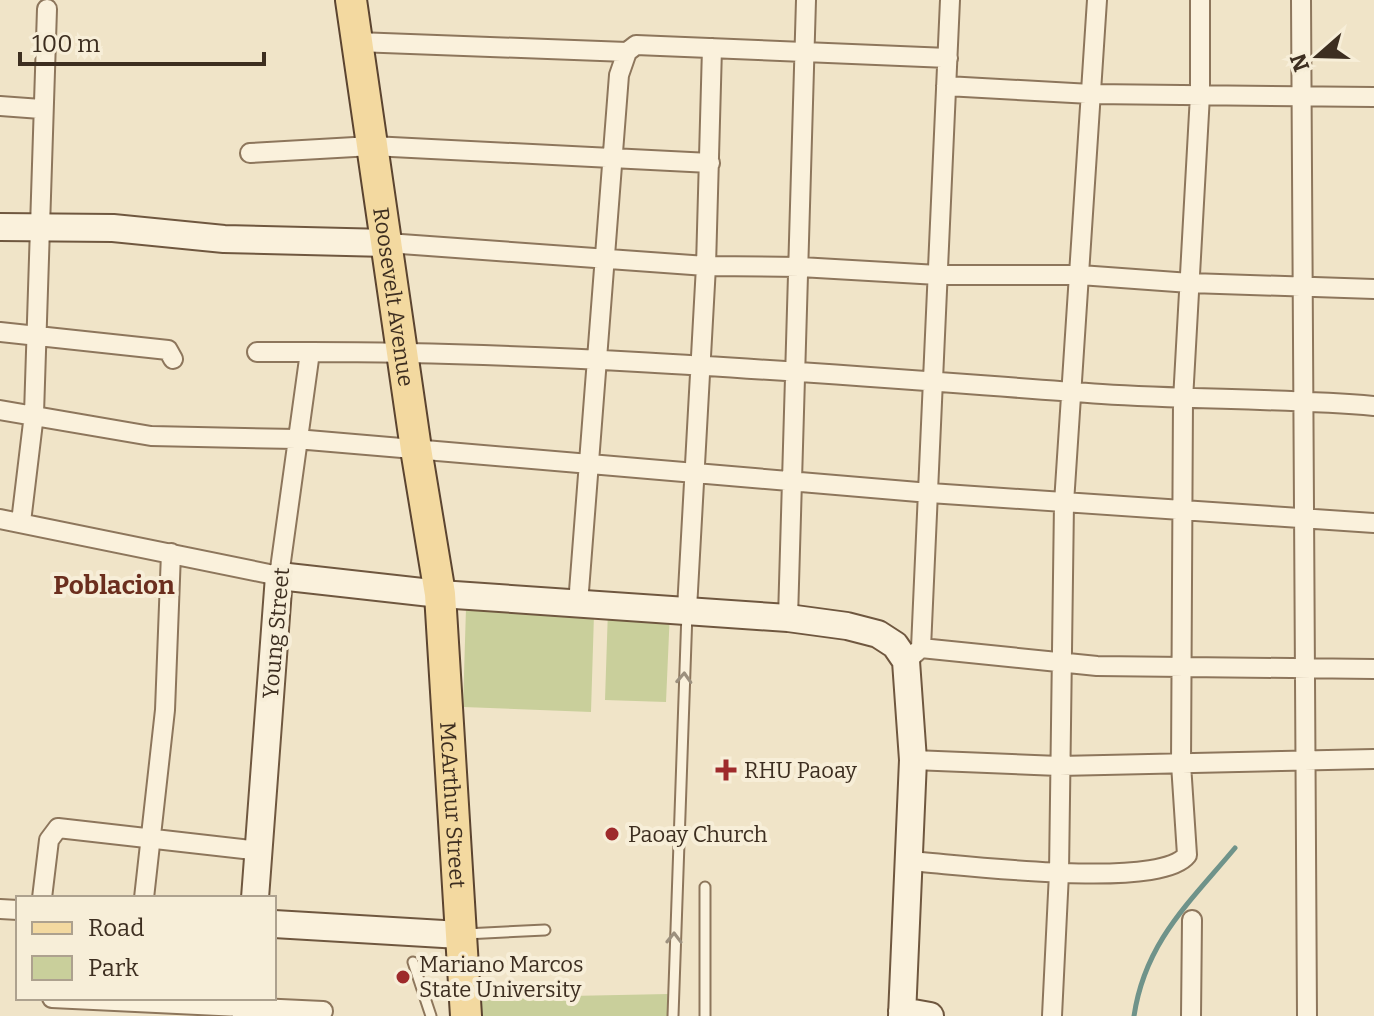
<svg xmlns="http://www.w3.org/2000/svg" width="1374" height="1016" font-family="Bitter,serif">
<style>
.green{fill:#c9cf9b}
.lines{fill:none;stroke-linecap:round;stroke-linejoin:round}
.stream{stroke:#6f938a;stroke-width:5}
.lane-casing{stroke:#8d765c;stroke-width:13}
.street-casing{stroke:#8d765c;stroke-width:22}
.secondary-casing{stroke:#6f573f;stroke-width:30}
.primary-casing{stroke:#5b4430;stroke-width:34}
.lane{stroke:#faf1dc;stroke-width:9}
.street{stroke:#faf1dc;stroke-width:18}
.secondary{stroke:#faf1dc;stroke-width:26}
.primary{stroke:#f3d9a0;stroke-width:30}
.oneway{stroke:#9c907e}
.poi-dot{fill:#9e2a2b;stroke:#f7eed8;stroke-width:3}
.labels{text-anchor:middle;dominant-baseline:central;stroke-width:8;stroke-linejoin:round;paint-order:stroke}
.street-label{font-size:22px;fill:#3d2e20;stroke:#f7eed8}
.poi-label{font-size:22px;fill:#3d2e20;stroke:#f7eed8;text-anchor:start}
.quarter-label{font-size:26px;font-weight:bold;fill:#6b2e1e;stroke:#f7eed8}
</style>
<rect width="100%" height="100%" fill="#f0e4c8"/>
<!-- green -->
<path class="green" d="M 466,608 L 594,614 L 591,712 L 463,707 Z
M 608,609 L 670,611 L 666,702 L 605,700 Z
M 668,994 L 669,1016 L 478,1016 L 477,998 Z"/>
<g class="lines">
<!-- stream -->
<path class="stream" d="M 1134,1016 C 1145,942 1189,903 1235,848"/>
<defs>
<path id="lane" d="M 705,887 L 705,1016
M 465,934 L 545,930
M 413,962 L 431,1016
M 673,1016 L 687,612"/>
<path id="street" d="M 1301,0 L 1307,1016
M 357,42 L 627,52
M 946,86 L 1091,94 L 1374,97
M 0,106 L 41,109
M 250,153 L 372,146 L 710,163
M 387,243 L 706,266 L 800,267 L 938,275 L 1080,275 L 1190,283 L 1374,289
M 0,332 L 168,350 L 173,359
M 257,352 L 310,352
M 0,410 L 151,436 L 296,439 L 930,493 L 1374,523
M 0,519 L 279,576 L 310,352 C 575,352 838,375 1102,394 C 1193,400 1283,398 1374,406
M 21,522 L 34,414 L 47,9
M 578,604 L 619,75 L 627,52 L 636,45 L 948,58
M 687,609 L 706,266 L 712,48
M 788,618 L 806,0
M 921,648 L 950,0
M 913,655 L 921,648 L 1097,666 L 1374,669
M 913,760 L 1059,766 L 1374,759
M 908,861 C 957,864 1159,891 1187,855 L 1181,764 L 1183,400 L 1200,95 L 1200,0
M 42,898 L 49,840 L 58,828 L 260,851
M 144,898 L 165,710 L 171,553
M 0,909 L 18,910
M 52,998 L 323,1011
M 1052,1016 L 1059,873 L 1064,503 L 1097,0
M 1191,1016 L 1192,920"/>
<path id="secondary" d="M 0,227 L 113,228 L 224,239 L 387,243
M 255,898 L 279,576 L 440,594 L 788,618 L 847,626 L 878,634 L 895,645 L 906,661 L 913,760 L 902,1016
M 274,924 L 460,935
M 902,1011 L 930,1016
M 246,1016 L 248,998"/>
<g id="primary">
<path id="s1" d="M 351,0 L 416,449 L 440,594 L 466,1016"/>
</g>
</defs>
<!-- lane casing -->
<use href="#lane" class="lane-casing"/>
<!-- street casing -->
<use href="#street" class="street-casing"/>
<!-- secondary casing -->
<use href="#secondary" class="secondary-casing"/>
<!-- primary casing -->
<use href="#primary" class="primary-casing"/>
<!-- lane -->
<use href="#lane" class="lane"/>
<!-- street -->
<use href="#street" class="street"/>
<!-- secondary -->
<use href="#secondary" class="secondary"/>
<!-- primary -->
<use href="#primary" class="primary"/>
</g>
<!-- one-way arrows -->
<defs><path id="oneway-chevron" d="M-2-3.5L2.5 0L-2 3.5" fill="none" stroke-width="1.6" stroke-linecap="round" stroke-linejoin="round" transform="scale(2)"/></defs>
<g class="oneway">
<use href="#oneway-chevron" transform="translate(684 678) rotate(-87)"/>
<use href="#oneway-chevron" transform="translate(674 938) rotate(-89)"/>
</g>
<!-- markers -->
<g class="poi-dot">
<path d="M722 758h8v8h8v8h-8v8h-8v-8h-8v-8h8z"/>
<circle cx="612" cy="834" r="8"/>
<circle cx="403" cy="977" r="8"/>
</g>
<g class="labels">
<!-- street labels -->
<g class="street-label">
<text stroke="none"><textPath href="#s1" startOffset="300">Roosevelt Avenue</textPath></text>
<text transform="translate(276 633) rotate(-85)">Young Street</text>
<text stroke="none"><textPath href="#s1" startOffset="812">McArthur Street</textPath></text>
</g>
<!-- poi labels -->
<g class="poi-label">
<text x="744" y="770">RHU Paoay</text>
<text x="628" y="834">Paoay Church</text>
<text x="419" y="964">Mariano Marcos<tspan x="419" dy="25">State University</tspan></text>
</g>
<!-- quarter labels -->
<g class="quarter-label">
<text x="114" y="585">Poblacion</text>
</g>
</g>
<!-- legend -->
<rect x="16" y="896" width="260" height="104" fill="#f7eed8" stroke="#ada18e" stroke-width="2"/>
<rect x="32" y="922" width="40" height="12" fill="#f3d9a0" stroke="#ada18e" stroke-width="2"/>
<text x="88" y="936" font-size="24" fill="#3d2e20">Road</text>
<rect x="32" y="956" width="40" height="24" fill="#c9cf9b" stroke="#ada18e" stroke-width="2"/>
<text x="88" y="976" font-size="24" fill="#3d2e20">Park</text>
<!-- north arrow -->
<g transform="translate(1318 56) rotate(250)" stroke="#f7eed8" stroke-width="6" paint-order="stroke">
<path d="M0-6L14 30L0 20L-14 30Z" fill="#3d2e20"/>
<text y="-12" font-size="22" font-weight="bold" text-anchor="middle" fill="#3d2e20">N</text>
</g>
<!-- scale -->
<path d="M20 52v12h244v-12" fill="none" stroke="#3d2e20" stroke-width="4"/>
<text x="32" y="52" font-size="24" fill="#3d2e20" stroke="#f7eed8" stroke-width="6" paint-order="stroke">100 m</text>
</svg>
